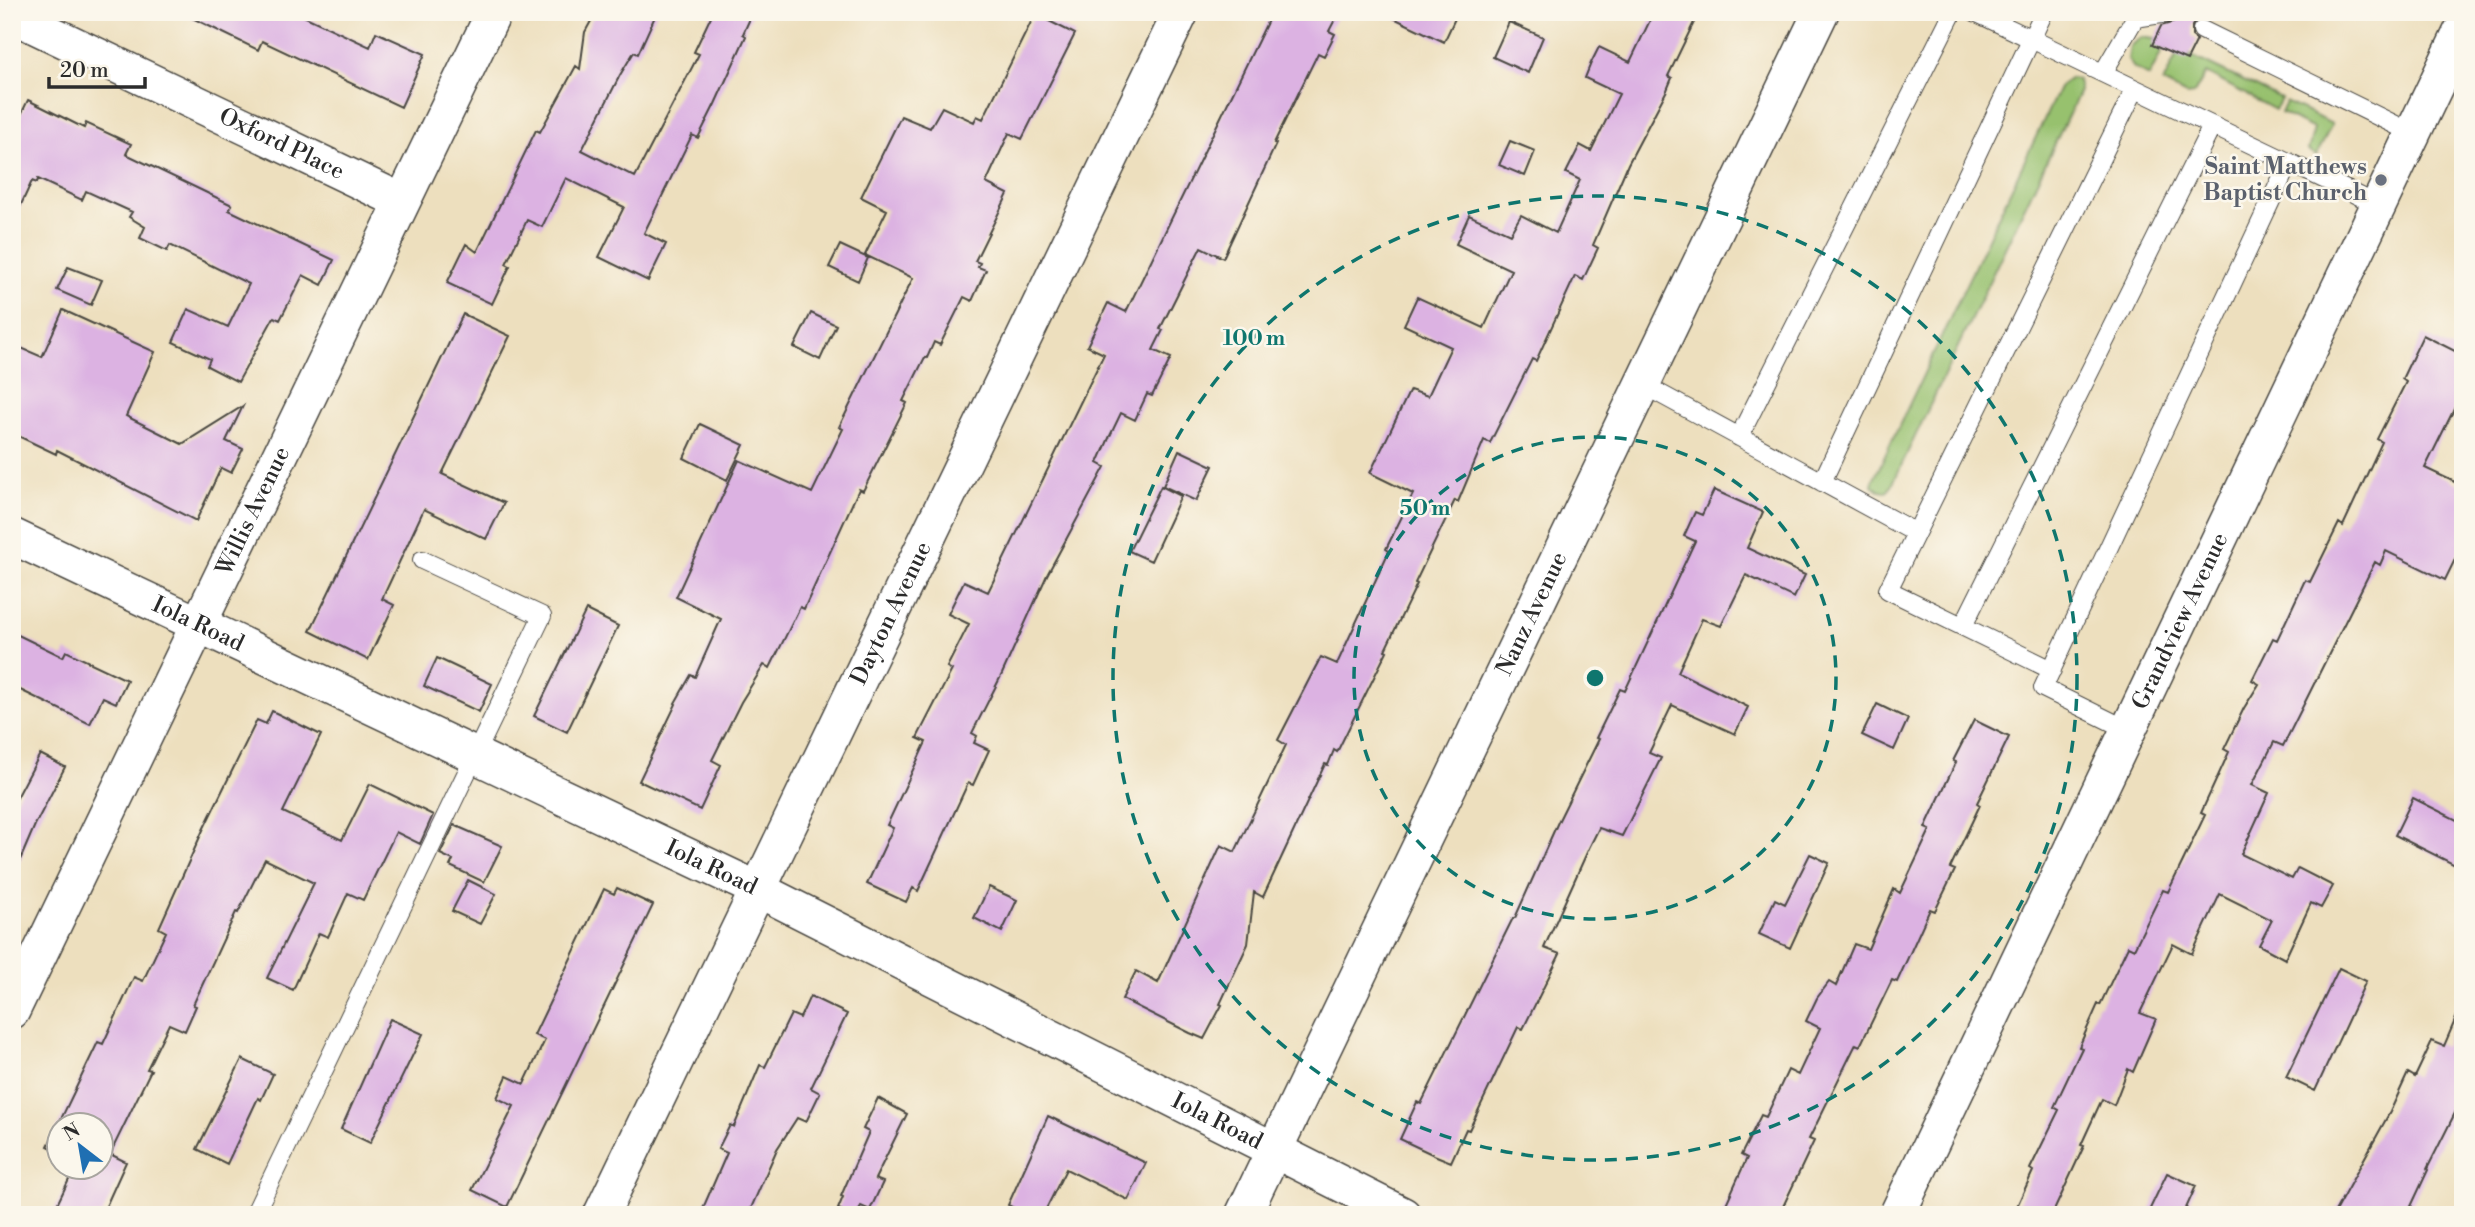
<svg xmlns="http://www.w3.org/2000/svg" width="2475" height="1227" font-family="'Libre Bodoni',serif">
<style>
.green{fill:#97c16e;stroke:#61764c;stroke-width:2}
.building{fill:#dcb2e2}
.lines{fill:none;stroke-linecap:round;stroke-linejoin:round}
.lane-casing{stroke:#484641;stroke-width:20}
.street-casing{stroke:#484641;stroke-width:38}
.lane{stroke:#fff;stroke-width:18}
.street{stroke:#fff;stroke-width:35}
.ring{fill:none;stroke:#0f766e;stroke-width:3.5;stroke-dasharray:12 9}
.worship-dot{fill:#6b7280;stroke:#fbf7ec;stroke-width:2.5}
.labels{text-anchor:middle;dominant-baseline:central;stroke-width:5;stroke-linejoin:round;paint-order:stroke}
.street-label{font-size:23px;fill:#2b2b2b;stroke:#fbf7ec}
.worship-label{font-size:23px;font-weight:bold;fill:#5b616d;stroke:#fbf7ec;text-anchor:end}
.centre{fill:#0f766e;stroke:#fbf7ec;stroke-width:3.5}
.ring-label{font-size:21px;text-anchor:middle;font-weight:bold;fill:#0f766e;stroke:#fbf7ec;stroke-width:5;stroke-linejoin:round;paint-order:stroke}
</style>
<rect width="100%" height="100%" fill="#fbf7ec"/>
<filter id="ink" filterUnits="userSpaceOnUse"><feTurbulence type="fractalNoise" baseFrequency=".0143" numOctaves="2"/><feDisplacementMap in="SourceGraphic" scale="14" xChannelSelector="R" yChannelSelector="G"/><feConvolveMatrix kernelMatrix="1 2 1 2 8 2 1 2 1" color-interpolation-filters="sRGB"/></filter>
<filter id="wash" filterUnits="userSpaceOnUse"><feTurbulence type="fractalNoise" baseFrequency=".00686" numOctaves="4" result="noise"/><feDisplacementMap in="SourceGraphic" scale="28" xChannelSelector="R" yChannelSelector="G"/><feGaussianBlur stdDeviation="1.57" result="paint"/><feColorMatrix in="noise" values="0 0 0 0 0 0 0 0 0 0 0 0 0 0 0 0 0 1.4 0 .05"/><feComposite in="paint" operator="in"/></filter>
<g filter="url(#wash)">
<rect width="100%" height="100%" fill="#eddfbe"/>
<!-- green -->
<path class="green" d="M 2141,37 L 2154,39 L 2165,45 L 2149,77 L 2134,68 L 2128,60 L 2130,46 Z
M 2179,50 L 2281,99 L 2275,110 L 2206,73 L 2194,94 L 2186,95 L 2163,83 Z
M 2071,78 L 2078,80 L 2080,91 L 1892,485 L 1886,492 L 1880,491 L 1872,485 L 1873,481 L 2060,86 Z
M 2286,102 L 2332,124 L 2316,156 L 2308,150 L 2314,129 L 2281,113 Z"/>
<g id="blocks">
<!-- building -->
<path class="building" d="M 180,12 L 295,12 L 370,47 L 376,32 L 425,54 L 401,107 L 262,41 L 258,50 Z
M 596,12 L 657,12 L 638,54 L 634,52 L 620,75 L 582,150 L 635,177 L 699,54 L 694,52 L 713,12 L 753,12 L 743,34 L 746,36 L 715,104 L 698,138 L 692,135 L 644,233 L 666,244 L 648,281 L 599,257 L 624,207 L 566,178 L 542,227 L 527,220 L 506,264 L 510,266 L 492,304 L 447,283 L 466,244 L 477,252 L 536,130 L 540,132 L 576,66 L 580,69 L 585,32 Z
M 1272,12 L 1339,12 L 1329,31 L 1335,34 L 1324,56 L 1318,53 L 1274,143 L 1276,144 L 1223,258 L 1201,247 L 1160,329 L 1163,330 L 1153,350 L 1171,358 L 1152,396 L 1147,394 L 1135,420 L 1121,413 L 1109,438 L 1098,463 L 1105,467 L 1047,575 L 1002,674 L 972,733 L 977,736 L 974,743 L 989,750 L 973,785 L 968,783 L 918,891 L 913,888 L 906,902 L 867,884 L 893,828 L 887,825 L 926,742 L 917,738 L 952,670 L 947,667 L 969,624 L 948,614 L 964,581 L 988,592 L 1104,354 L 1087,346 L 1108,303 L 1126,312 Z
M 1381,12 L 1458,12 L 1444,42 Z
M 1654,12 L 1699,12 L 1668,76 L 1672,78 L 1667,90 L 1628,164 L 1593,245 L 1598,248 L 1583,280 L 1575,276 L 1536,361 L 1532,359 L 1490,443 L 1484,440 L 1458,502 L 1455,500 L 1415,583 L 1417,584 L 1385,650 L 1387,651 L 1337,752 L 1334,750 L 1328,765 L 1325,764 L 1263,897 L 1254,892 L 1248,944 L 1220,1004 L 1222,1005 L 1204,1039 L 1190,1033 L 1122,999 L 1136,971 L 1158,983 L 1221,845 L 1235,852 L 1286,745 L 1278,740 L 1315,668 L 1321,657 L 1337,664 L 1389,551 L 1386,549 L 1413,494 L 1370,473 L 1410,390 L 1428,396 L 1451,347 L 1404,325 L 1417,297 L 1484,328 L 1511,270 L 1456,244 L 1469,215 L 1510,234 L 1521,215 L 1556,233 L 1580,180 L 1566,173 L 1580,145 L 1591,151 L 1619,94 L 1585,78 L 1591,63 L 1599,47 L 1630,62 Z
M 2179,12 L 2210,12 L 2207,20 L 2196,20 L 2192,26 L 2192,36 L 2197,40 L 2187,60 L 2152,45 L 2161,26 L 2175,22 Z
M 1035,14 L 1075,34 L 1022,139 L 1009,133 L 986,183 L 1008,194 L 975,261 L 980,263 L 978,267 L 986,270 L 972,301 L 964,297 L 940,345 L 934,342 L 927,358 L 925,357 L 903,401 L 907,403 L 863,491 L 859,489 L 804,609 L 800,607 L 770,668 L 764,665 L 741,702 L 712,760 L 721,765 L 700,810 L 639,781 L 676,704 L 675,703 L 691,675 L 695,677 L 721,619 L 676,597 L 739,460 L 812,493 L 843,429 L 839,427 L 913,278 L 865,255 L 887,210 L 861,197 L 901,116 L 930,128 L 942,107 L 974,122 L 977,116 L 983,119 Z
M 1509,22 L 1543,37 L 1528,73 L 1493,57 Z
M 28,100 L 84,128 L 86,123 L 131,144 L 126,154 L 232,205 L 229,210 L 334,260 L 322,285 L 303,275 L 280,320 L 274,317 L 238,382 L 207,366 L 210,359 L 173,342 L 188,309 L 228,327 L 249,284 L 170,245 L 167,251 L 140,238 L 145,227 L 129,217 L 132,212 L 86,191 L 82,200 L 38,179 L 37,183 L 32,181 L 12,224 L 12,133 Z
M 1510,141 L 1535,151 L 1525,176 L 1499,165 Z
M 840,245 L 868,258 L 858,281 L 829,267 Z
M 68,267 L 102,280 L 91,305 L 57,290 Z
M 63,310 L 155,352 L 126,416 L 182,444 L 243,406 L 226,441 L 243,449 L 231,473 L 221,468 L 196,521 L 57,450 L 56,454 L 12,433 L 12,344 L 42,357 Z
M 811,313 L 836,325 L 820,360 L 794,347 Z
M 463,314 L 510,336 L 442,474 L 504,503 L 486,539 L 424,509 L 382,599 L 394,605 L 368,660 L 310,631 Z
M 2423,335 L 2463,355 L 2463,391 L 2425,468 L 2463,486 L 2463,543 L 2445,580 L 2386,551 L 2380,565 L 2375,562 L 2283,746 L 2274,742 L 2252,785 L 2269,793 L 2241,854 L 2292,879 L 2298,868 L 2333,886 L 2321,908 L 2311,903 L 2285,959 L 2259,945 L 2272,920 L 2220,894 L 2192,954 L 2173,944 L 2140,1013 L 2156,1019 L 2133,1072 L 2128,1069 L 2114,1105 L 2102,1099 L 2081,1145 L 2084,1146 L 2052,1215 L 2013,1215 L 2033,1171 L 2030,1169 L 2059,1110 L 2054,1107 L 2082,1048 L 2079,1047 L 2098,1004 L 2100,1005 L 2128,946 L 2134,949 L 2163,890 L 2168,892 L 2184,859 L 2205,815 L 2201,813 L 2229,752 L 2224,749 L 2244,708 L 2259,684 L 2252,680 L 2273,638 L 2277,640 L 2305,580 L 2310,582 L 2339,523 L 2343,526 L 2382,442 L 2377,439 L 2406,382 L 2402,379 Z
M 700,424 L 744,445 L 727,480 L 684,458 Z
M 1179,450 L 1213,466 L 1196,501 L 1163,486 Z
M 1161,486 L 1181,496 L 1151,561 L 1129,551 Z
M 1714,490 L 1763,512 L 1747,548 L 1805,575 L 1794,598 L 1746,575 L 1721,626 L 1702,619 L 1678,672 L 1748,707 L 1735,734 L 1672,705 L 1649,753 L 1661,758 L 1622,836 L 1599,828 L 1589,848 L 1544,948 L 1560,954 L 1523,1029 L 1518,1027 L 1469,1130 L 1466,1129 L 1451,1162 L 1434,1155 L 1400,1139 L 1417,1102 L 1421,1104 L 1513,918 L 1515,918 L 1558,822 L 1599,739 L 1596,738 L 1620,689 L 1625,691 L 1695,541 L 1684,536 L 1695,512 L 1702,515 Z
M 586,610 L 618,626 L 567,732 L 534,716 Z
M 12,632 L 63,657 L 66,651 L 127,680 L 116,703 L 103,697 L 90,724 L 12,686 Z
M 437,658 L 492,684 L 479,712 L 424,686 Z
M 1877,704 L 1908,719 L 1894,750 L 1862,735 Z
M 272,711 L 321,735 L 283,812 L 342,840 L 370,784 L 433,815 L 420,844 L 396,832 L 363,900 L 348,893 L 328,937 L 319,933 L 293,990 L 267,978 L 314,883 L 265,859 L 238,913 L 236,912 L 193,1005 L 196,1006 L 185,1031 L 169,1024 L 147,1069 L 151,1070 L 110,1154 L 126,1162 L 102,1215 L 52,1215 L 75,1167 L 102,1167 L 102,1125 L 60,1125 L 60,1152 L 48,1146 L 98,1042 L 103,1044 L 134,977 L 143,981 L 166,932 L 159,928 L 203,830 L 257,720 L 266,724 Z
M 1974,720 L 2009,737 L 1977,803 L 1980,805 L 1950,868 L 1955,870 L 1935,911 L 1930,909 L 1897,982 L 1892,980 L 1860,1046 L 1856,1044 L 1809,1139 L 1814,1141 L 1779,1215 L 1721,1215 L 1747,1158 L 1741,1155 L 1761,1115 L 1766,1117 L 1788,1070 L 1798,1075 L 1820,1028 L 1806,1021 L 1817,998 L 1829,982 L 1836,986 L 1854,944 L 1868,949 L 1894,889 L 1900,893 L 1930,830 L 1925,828 L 1956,762 L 1953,761 Z
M 40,754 L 65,767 L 35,825 L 12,879 L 12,807 Z
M 2413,798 L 2463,823 L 2463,869 L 2395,835 Z
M 454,825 L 502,846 L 484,882 L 450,866 L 453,860 L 440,854 Z
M 1810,854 L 1829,863 L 1790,948 L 1759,934 L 1775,899 L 1785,904 Z
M 468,880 L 496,894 L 480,924 L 452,911 Z
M 989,887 L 1017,900 L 1002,932 L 974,918 Z
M 617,888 L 653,905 L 507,1207 L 472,1190 L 514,1106 L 497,1098 L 507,1076 L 524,1084 L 545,1040 L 534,1035 L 604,889 L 614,894 Z
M 2339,968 L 2366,981 L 2315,1091 L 2286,1077 Z
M 810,996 L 847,1014 L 811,1088 L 820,1093 L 806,1122 L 797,1118 L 777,1149 L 748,1215 L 700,1215 L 727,1153 L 718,1149 L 730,1125 L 734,1127 L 760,1065 L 765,1067 L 791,1014 L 800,1018 Z
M 2463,1002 L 2463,1097 L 2427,1169 L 2428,1170 L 2407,1215 L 2333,1215 L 2390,1112 L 2408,1073 L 2415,1077 L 2432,1041 L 2444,1046 Z
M 390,1019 L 423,1034 L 370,1143 L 341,1129 Z
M 242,1059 L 273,1074 L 261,1100 L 258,1098 L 227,1164 L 197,1149 Z
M 878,1098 L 907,1114 L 875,1179 L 883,1182 L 870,1210 L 861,1206 L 856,1215 L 852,1215 L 838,1209 L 843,1197 L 841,1196 L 869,1132 L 863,1129 Z
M 1048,1116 L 1146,1163 L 1128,1200 L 1066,1169 L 1043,1215 L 1027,1215 L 1008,1205 Z
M 2167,1173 L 2196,1186 L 2183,1215 L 2147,1215 Z"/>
</g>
</g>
<g filter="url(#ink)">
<use href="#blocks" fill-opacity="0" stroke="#484641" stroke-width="2"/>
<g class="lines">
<defs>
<path id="lane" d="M 1975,12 L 2378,205
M 2202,30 L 2412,133
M 2103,73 L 2135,18 L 2168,13
M 1642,384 L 1916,533
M 1739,437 L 1953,12
M 1822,482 L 2044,12
M 1963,626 L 2212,126
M 2052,670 L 1888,590 L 2135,89
M 2128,730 L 2043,688 L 2289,162
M 254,1215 L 542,616 L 422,560"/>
<g id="street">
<path id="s1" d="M 12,15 L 401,201"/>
<path id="s2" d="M 12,536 L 759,890 L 1403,1215"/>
<path id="s3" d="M 12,1011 L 494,12"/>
<path id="s4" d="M 601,1215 L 1181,12"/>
<path id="s5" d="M 1243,1215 L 1821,12"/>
<path id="s6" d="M 1897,1215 L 2463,28"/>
</g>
</defs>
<!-- lane casing -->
<use href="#lane" class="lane-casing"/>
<!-- street casing -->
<use href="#street" class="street-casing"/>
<!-- lane -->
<use href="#lane" class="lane"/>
<!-- street -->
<use href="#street" class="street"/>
</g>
</g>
<!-- distance rings -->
<g class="ring">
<circle cx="1595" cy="678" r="241"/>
<circle cx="1595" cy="678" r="482"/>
</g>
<!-- markers -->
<circle class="worship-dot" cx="2381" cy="180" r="7"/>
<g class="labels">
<!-- street labels -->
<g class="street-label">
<text stroke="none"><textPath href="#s1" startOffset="299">Oxford Place</textPath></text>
<text stroke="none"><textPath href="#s3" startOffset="555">Willis Avenue</textPath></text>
<text stroke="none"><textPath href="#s4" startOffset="668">Dayton Avenue</textPath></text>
<text stroke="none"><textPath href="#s5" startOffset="667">Nanz Avenue</textPath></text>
<text stroke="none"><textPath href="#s6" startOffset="658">Grandview Avenue</textPath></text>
<text stroke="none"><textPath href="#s2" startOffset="206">Iola Road</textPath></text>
<text stroke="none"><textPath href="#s2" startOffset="774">Iola Road</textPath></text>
<text stroke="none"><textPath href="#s2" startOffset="1340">Iola Road</textPath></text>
</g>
<!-- worship labels -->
<g class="worship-label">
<text x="2367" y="167">Saint Matthews<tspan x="2367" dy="26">Baptist Church</tspan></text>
</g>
</g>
<circle cx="1595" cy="678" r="10" class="centre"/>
<g class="ring-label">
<text x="1254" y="345">100 m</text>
<text x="1425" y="515">50 m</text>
</g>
<!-- margin -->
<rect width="2475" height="1227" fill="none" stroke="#fbf7ec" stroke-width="42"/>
<!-- north arrow -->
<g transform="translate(80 1146) rotate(329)"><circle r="33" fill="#fbf7ec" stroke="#a8a59f" stroke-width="2"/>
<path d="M0-5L12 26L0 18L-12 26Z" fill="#1f6fb2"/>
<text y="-10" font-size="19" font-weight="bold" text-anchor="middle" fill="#2b2b2b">N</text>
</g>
<!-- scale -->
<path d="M49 77v10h96v-10" fill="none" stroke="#2b2b2b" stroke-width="3.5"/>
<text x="60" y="77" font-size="21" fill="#2b2b2b" stroke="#fbf7ec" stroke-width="5" paint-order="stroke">20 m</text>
</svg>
